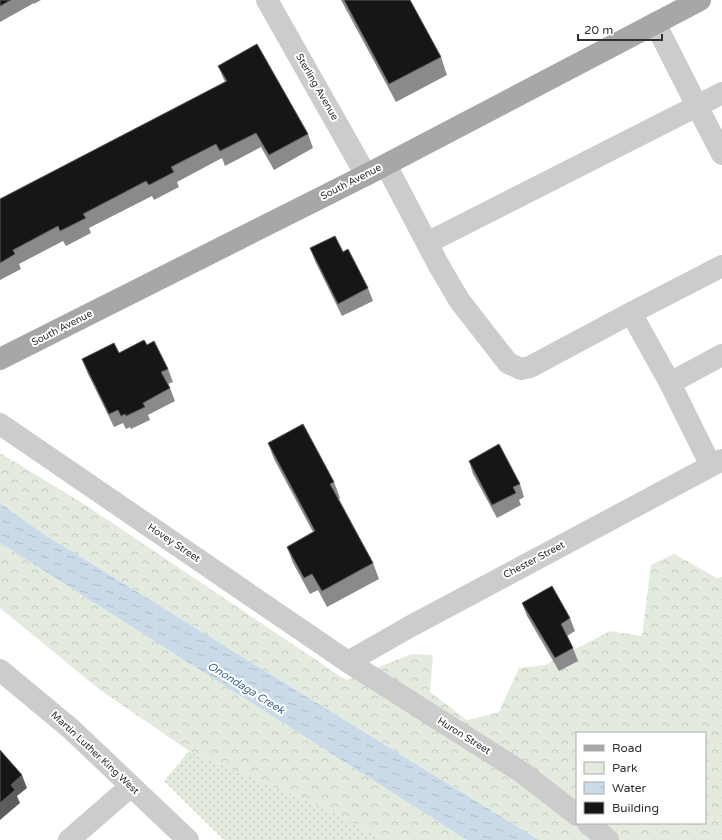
<svg xmlns="http://www.w3.org/2000/svg" width="722" height="840" font-family="'Varela Round',sans-serif">
<style>
.green{fill:url(#green-dots)}
.forest{fill:url(#forest-crowns);fill-rule:evenodd}
.water{fill:url(#water-ripples)}
.lines{fill:none;stroke-linecap:round;stroke-linejoin:round}
.minor{stroke:#ccc;stroke-width:22}
.major{stroke:#a7a7a7;stroke-width:22}
.wall{fill:#8a8a8a}
.shaded-wall{fill:#5c5c5c}
.building{fill:#161616;stroke:#5c5c5c}
.labels{text-anchor:middle;dominant-baseline:central;stroke-width:4;stroke-linejoin:round;paint-order:stroke}
.street-label{font-size:10px;fill:#2f2f2f;stroke:#fff}
.water-label{font-size:11px;font-style:italic;fill:#43678b;stroke:#fff}
</style>
<defs>
<pattern id="green-dots" width="8" height="8" patternUnits="userSpaceOnUse"><rect width="8" height="8" fill="#e3ebde"/><path d="M2 2h.1M6 6h.1" fill="none" stroke="#c3cabf" stroke-width="1.8" stroke-linecap="round"/></pattern>
<pattern id="forest-crowns" width="20" height="18" patternUnits="userSpaceOnUse"><rect width="20" height="18" fill="#e3ebde"/><path d="M2 6a3 3 0 1 1 6 0M12 15a3 3 0 1 1 6 0" fill="none" stroke="#c3cabf"/></pattern>
<pattern id="water-ripples" width="26" height="14" patternUnits="userSpaceOnUse"><rect width="26" height="14" fill="#cbdae9"/><path d="M2 4q2-2 4 0t4 0M15 11q2-2 4 0t4 0" fill="none" stroke="#afbbc8"/></pattern>
</defs>
<rect width="100%" height="100%" fill="#fff"/>
<!-- green -->
<path class="green" d="M 189,751 L 329,810 L 384,840 L 224,840 L 164,781 Z"/>
<!-- forest -->
<path class="forest" d="M 0,453 L 87,506 L 346,680 L 412,654 L 433,655 L 430,692 L 467,720 L 499,712 L 519,668 L 545,665 L 610,631 L 642,636 L 651,565 L 674,554 L 717,578 L 722,577 L 722,840 L 539,840 L 42,533 L 0,503 ZM 577,733 L 705,733 L 705,823 L 577,823 Z
M 0,543 L 467,840 L 384,840 L 329,810 L 189,751 L 100,690 L 0,608 Z"/>
<!-- water -->
<path class="water" d="M 0,503 L 42,533 L 539,840 L 467,840 L 0,543 Z"/>
<g class="lines">
<!-- minor -->
<path class="minor" d="M 267,0 L 366,175
M 722,93 L 697,106 L 722,154
M 386,165 L 438,264 L 459,300 L 508,363 L 521,369 L 530,367 L 631,313 L 670,383
M 427,243 L 697,106 L 655,23
M 631,313 L 722,266
M 0,424 L 348,662 L 523,773 L 577,815
M 711,466 L 670,383 L 722,355
M 348,662 L 411,626 L 722,460
M 0,670 L 71,729 L 188,840
M 588,823 L 608,840
M 69,840 L 131,786"/>
<!-- major -->
<path class="major" d="M 0,359 L 366,175 L 700,0"/>
</g>
<!-- wall -->
<path class="wall" d="M 0,0 L 41,0 L 34,4 L 34,3 L 0,22 Z
M 341,0 L 410,0 L 441,57 L 447,75 L 396,102 Z
M 218,66 L 308,134 L 313,148 L 274,170 L 261,147 L 225,166 L 222,158 L 177,182 L 179,187 L 154,200 L 152,196 L 89,228 L 91,233 L 66,246 L 63,241 L 19,264 L 21,269 L 0,280 L 0,199 L 225,82 Z
M 310,248 L 343,252 L 368,288 L 373,301 L 342,316 L 315,261 Z
M 119,353 L 168,369 L 173,382 L 168,384 L 170,388 L 175,401 L 148,415 L 150,420 L 131,429 L 130,427 L 126,429 L 123,423 L 114,427 L 87,372 L 82,359 Z
M 268,443 L 334,482 L 340,498 L 339,499 L 373,563 L 379,579 L 327,607 L 318,590 L 310,594 L 293,563 L 287,547 L 313,532 L 274,459 Z
M 469,461 L 520,484 L 524,497 L 519,500 L 521,505 L 497,518 L 473,474 Z
M 522,603 L 570,618 L 575,631 L 567,636 L 573,648 L 578,661 L 559,671 L 527,616 Z"/>
<!-- shaded-wall -->
<path class="shaded-wall" d="M 22,775 L 27,788 L 17,796 L 20,803 L 0,820 L 0,803 L 11,785 Z"/>
<!-- building -->
<path class="building" d="M 0,0 L 11,0 L 0,6 Z
M 344,0 L 410,0 L 441,57 L 389,84 Z
M 257,44 L 308,134 L 269,155 L 256,133 L 220,151 L 216,144 L 171,167 L 174,172 L 149,185 L 146,181 L 83,214 L 86,218 L 60,231 L 58,226 L 13,250 L 15,254 L 0,263 L 0,199 L 227,81 L 218,66 Z
M 335,236 L 343,252 L 348,249 L 368,288 L 338,304 L 310,248 Z
M 144,340 L 147,345 L 154,341 L 168,369 L 161,372 L 170,388 L 143,403 L 145,407 L 126,416 L 125,414 L 121,416 L 118,410 L 109,414 L 82,359 L 114,343 L 119,353 Z
M 303,424 L 334,482 L 330,484 L 373,563 L 322,591 L 312,574 L 304,578 L 287,547 L 315,531 L 268,443 Z
M 499,444 L 520,484 L 513,487 L 516,493 L 492,505 L 469,461 Z
M 552,586 L 570,618 L 561,624 L 573,648 L 555,658 L 522,603 Z
M 0,750 L 22,775 L 11,785 L 15,790 L 0,803 Z"/>
<g class="labels">
<!-- street labels -->
<g class="street-label">
<text transform="translate(317 87) rotate(60)">Sterling Avenue</text>
<text transform="translate(351 182) rotate(-27)">South Avenue</text>
<text transform="translate(62 328) rotate(-27)">South Avenue</text>
<text transform="translate(174 543) rotate(34)">Hovey Street</text>
<text transform="translate(534 560) rotate(-28)">Chester Street</text>
<text transform="translate(464 736) rotate(32)">Huron Street</text>
<text transform="translate(95 753) rotate(43)">Martin Luther King West</text>
</g>
<!-- water labels -->
<g class="water-label">
<text transform="translate(246 688) rotate(32)">Onondaga Creek</text>
</g>
</g>
<!-- legend -->
<rect x="576" y="732" width="130" height="92" fill="#ffffff" stroke="#acacac"/>
<rect x="584" y="745" width="20" height="6" fill="#a7a7a7" stroke="#acacac"/>
<text x="612" y="752" font-size="12" fill="#2f2f2f">Road</text>
<rect x="584" y="762" width="20" height="12" fill="#e3ebde" stroke="#acacac"/>
<text x="612" y="772" font-size="12" fill="#2f2f2f">Park</text>
<rect x="584" y="782" width="20" height="12" fill="url(#water-ripples)" stroke="#acacac"/>
<text x="612" y="792" font-size="12" fill="#2f2f2f">Water</text>
<rect x="584" y="802" width="20" height="12" fill="#161616" stroke="#acacac"/>
<text x="612" y="812" font-size="12" fill="#2f2f2f">Building</text>
<!-- scale -->
<path d="M578 34v6h84v-6" fill="none" stroke="#2f2f2f" stroke-width="2"/>
<text x="584" y="34" font-size="12" fill="#2f2f2f" stroke="#ffffff" stroke-width="3" paint-order="stroke">20 m</text>
</svg>
